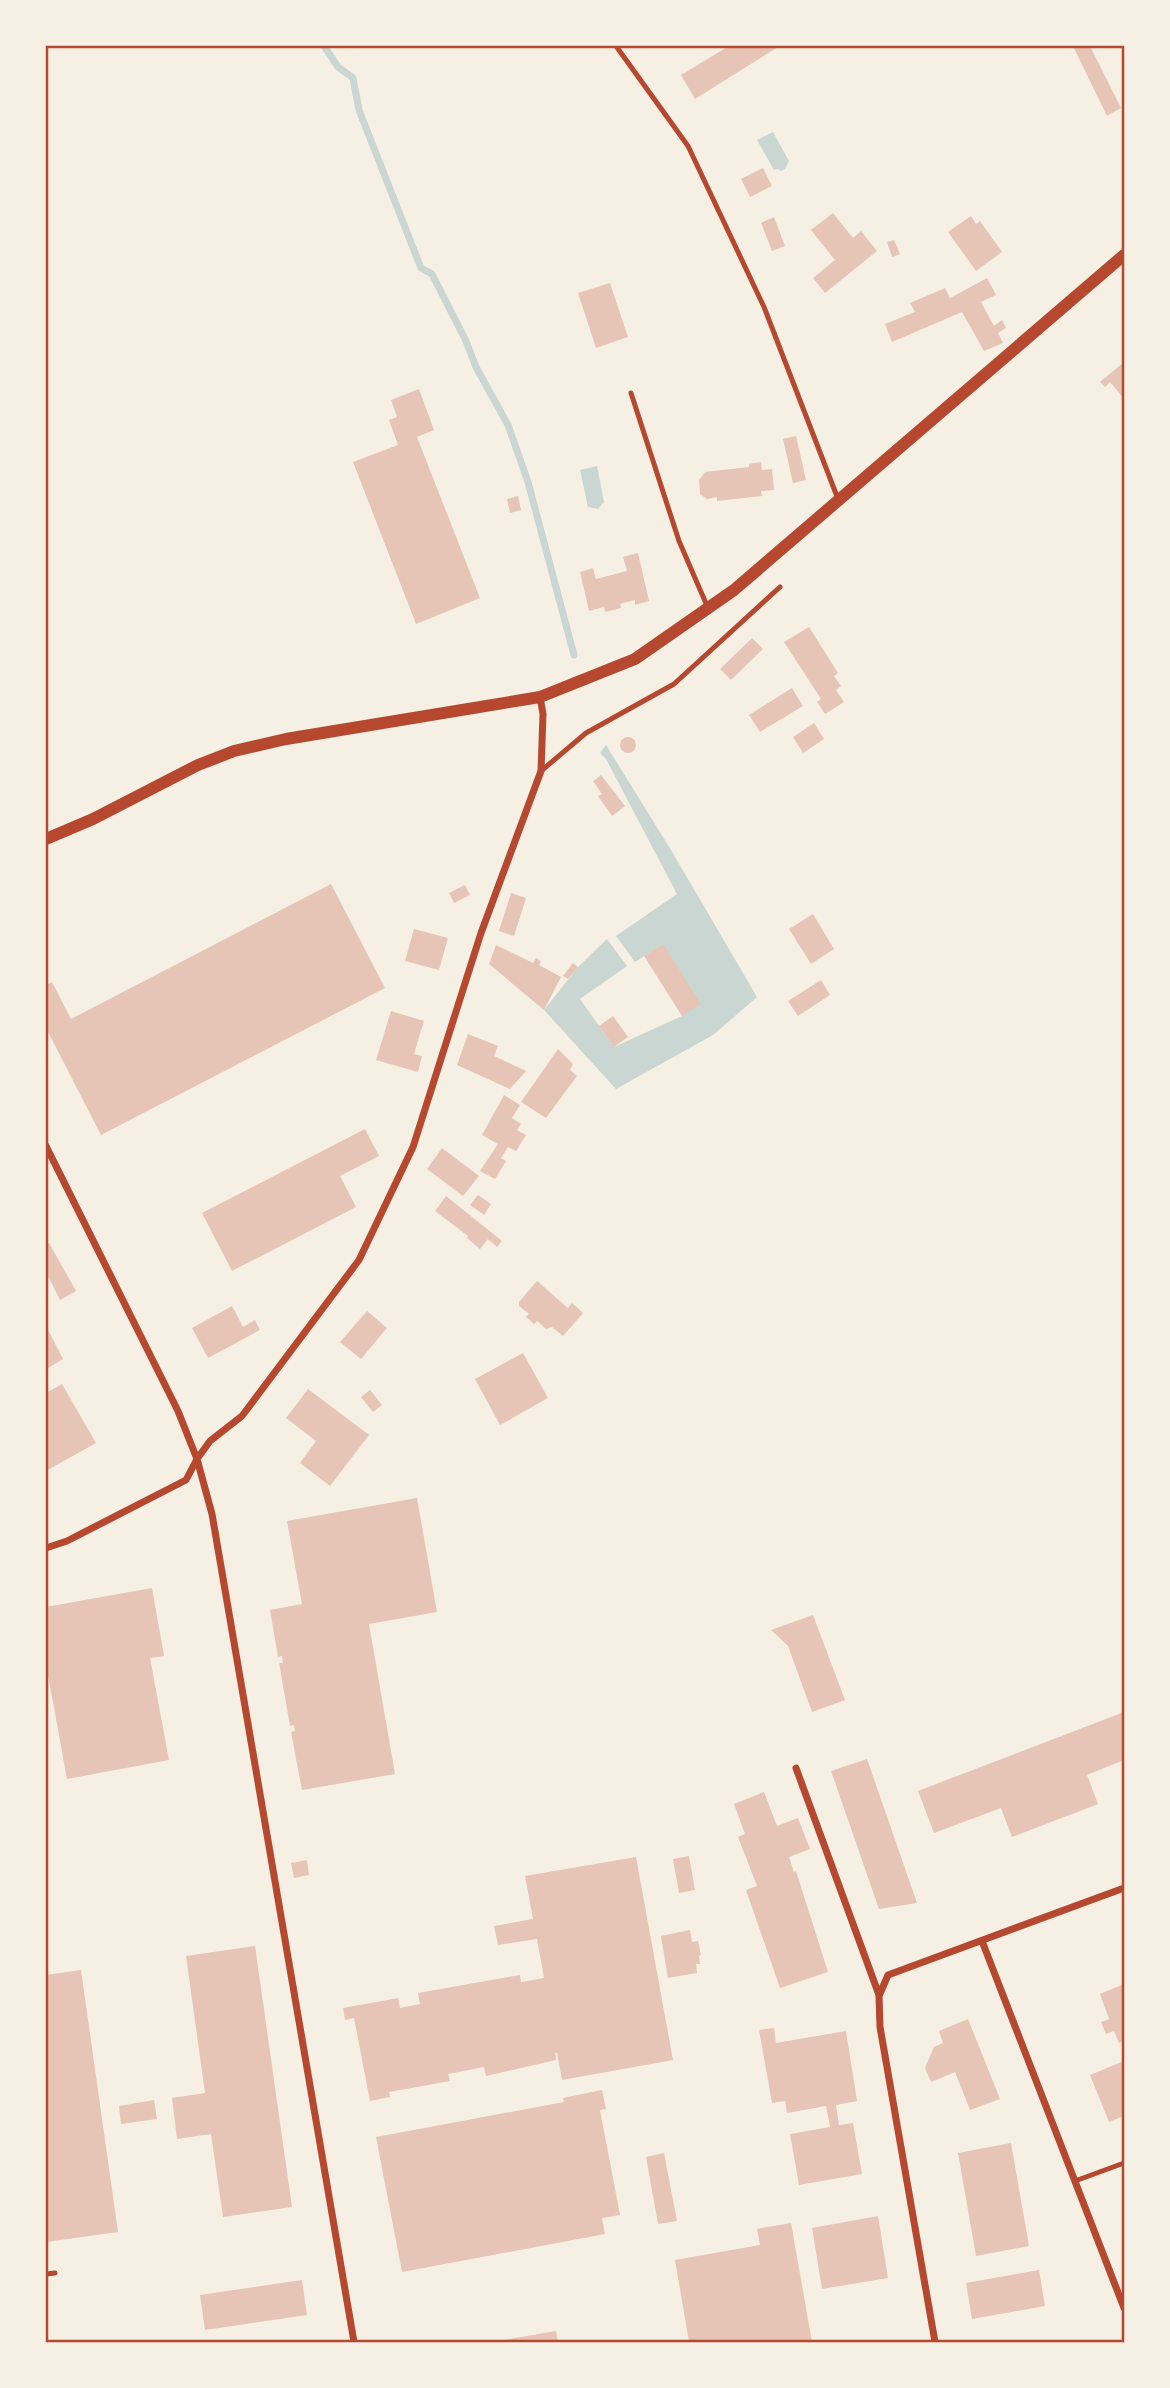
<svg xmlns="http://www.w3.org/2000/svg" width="1170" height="2388" font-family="'Zilla Slab',serif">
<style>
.water{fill:#c9d6d2}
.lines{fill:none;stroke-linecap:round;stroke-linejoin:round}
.stream{stroke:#c9d6d2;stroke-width:7}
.building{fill:#e6c5b7}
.service{stroke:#b5482f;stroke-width:5}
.minor{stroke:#b5482f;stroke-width:7}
.tertiary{stroke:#b5482f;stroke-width:12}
.neatline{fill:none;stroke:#b5482f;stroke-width:2.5}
</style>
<rect width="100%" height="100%" fill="#f6efe4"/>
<!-- water -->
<path class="water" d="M 773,132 L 789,161 L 785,169 L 781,171 L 778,169 L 774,170 L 757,140 Z
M 597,466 L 604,502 L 598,509 L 588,507 L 580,470 Z
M 606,745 L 671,850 L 757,997 L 713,1035 L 616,1089 L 544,1010 L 578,967 L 607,939 L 627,966 L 580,999 L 614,1047 L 682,1016 L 663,944 L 635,962 L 616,936 L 677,894 L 606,759 L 600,753 Z"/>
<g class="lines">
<!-- stream -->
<path class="stream" d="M 324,46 L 338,67 L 353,78 L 359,110 L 421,268 L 432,274 L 466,341 L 476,367 L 508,425 L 528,482 L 574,655"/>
</g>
<!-- building -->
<path class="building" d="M 729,46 L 777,46 L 778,47 L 695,99 L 681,75 Z
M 1073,46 L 1090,46 L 1121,108 L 1107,116 Z
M 763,168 L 772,186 L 750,197 L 741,179 Z
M 833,213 L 853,238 L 861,231 L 877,251 L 825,293 L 813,278 L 835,260 L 811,230 Z
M 971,216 L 976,224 L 980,221 L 1002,252 L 976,271 L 948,232 Z
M 774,217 L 785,246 L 772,251 L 761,223 Z
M 894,240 L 900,254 L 892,257 L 887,242 Z
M 987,278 L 996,295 L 981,302 L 994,326 L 1002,320 L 1006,328 L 998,333 L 1003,343 L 984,351 L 962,312 L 892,342 L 885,324 L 915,312 L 910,303 L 945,288 L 950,298 Z
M 610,283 L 628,337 L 596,348 L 578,293 Z
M 1124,362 L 1124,399 L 1110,382 L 1105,387 L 1100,382 Z
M 419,389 L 434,430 L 417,437 L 480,598 L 416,624 L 353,462 L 398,445 L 389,420 L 397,417 L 391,400 Z
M 796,436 L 806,480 L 793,483 L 783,439 Z
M 761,462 L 762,470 L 772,469 L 774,490 L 761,491 L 762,496 L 717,501 L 717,497 L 707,499 L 700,494 L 699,480 L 705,472 L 749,467 L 749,464 Z
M 518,496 L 521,510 L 510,513 L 507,499 Z
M 638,553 L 649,601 L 635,605 L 635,600 L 620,604 L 621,608 L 605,612 L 604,607 L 589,611 L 580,572 L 593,568 L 596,579 L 627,571 L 623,557 Z
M 809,627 L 838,673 L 834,676 L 841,686 L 836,690 L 844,702 L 825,714 L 817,702 L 821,699 L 784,642 Z
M 752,638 L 763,649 L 731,680 L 720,669 Z
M 792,688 L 803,706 L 760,732 L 749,715 Z
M 814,723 L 824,739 L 803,753 L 793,737 Z
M620 745a8 8 0 1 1 16 0a8 8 0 1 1-16 0Z
M 601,775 L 625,806 L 612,816 L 598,796 L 602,794 L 593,781 Z
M 331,884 L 385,988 L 101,1135 L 46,1028 L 46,985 L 52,982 L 71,1019 Z
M 465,885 L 470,895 L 454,903 L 449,893 Z
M 511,893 L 526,898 L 514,936 L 499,931 Z
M 813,914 L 834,949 L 811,964 L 789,929 Z
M 414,929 L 448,938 L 439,970 L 405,961 Z
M 663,944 L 701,1004 L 682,1016 L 644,956 Z
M 496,945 L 533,963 L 536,958 L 541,961 L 539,965 L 561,977 L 544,1010 L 489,964 Z
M 573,963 L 578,967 L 568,979 L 563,976 Z
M 821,980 L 830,995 L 798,1016 L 788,1001 Z
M 391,1011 L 424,1021 L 414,1054 L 422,1056 L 418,1072 L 376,1060 Z
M 613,1016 L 628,1037 L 614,1047 L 599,1026 Z
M 468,1034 L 498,1046 L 494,1056 L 526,1071 L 510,1089 L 457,1065 Z
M 558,1049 L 573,1064 L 570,1070 L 577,1076 L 546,1118 L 521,1102 Z
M 504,1095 L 520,1105 L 512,1118 L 521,1124 L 517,1130 L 526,1135 L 516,1151 L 508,1147 L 501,1158 L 506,1161 L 495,1179 L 480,1171 L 498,1144 L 482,1135 Z
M 365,1129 L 379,1156 L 340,1176 L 356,1207 L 232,1271 L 202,1213 Z
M 442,1148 L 479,1176 L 463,1196 L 427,1169 Z
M 478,1195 L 491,1204 L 484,1215 L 470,1205 Z
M 446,1196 L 502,1241 L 497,1247 L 488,1239 L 480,1249 L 467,1238 L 468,1236 L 435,1211 Z
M 49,1243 L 76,1291 L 60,1300 L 46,1272 L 46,1244 Z
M 537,1281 L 568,1308 L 572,1303 L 583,1313 L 563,1336 L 552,1327 L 546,1329 L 537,1321 L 534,1324 L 526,1317 L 529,1314 L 519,1306 L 519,1302 Z
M 232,1306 L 243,1327 L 255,1320 L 260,1330 L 208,1358 L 192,1328 Z
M 367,1311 L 387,1328 L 361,1359 L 340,1342 Z
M 46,1326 L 63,1359 L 46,1369 Z
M 523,1353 L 548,1398 L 500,1425 L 475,1379 Z
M 62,1384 L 96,1443 L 46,1471 L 46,1393 Z
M 308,1389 L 369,1435 L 330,1486 L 300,1463 L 316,1441 L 286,1418 Z
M 370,1390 L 382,1405 L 373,1412 L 361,1397 Z
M 417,1498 L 437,1612 L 369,1624 L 395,1774 L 302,1790 L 291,1732 L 295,1731 L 294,1725 L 290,1726 L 279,1663 L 283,1663 L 282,1656 L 278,1657 L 270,1610 L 302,1604 L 287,1521 Z
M 152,1588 L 164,1656 L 150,1658 L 169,1760 L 67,1779 L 46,1664 L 46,1607 Z
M 813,1615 L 845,1700 L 812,1712 L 788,1646 L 771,1630 Z
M 1124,1712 L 1124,1760 L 1087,1775 L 1098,1804 L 1012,1837 L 1001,1808 L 934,1833 L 918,1791 Z
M 867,1759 L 917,1903 L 879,1909 L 831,1771 Z
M 764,1792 L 777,1826 L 798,1818 L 810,1849 L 789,1857 L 794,1872 L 796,1871 L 828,1972 L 780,1988 L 746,1890 L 757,1886 L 738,1837 L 745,1834 L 734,1804 Z
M 689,1856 L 695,1890 L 679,1893 L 673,1859 Z
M 636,1857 L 673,2060 L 562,2080 L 557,2053 L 555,2053 L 556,2060 L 486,2076 L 484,2067 L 448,2074 L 450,2081 L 389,2092 L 390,2097 L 370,2101 L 354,2018 L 345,2020 L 343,2008 L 398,1998 L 400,2008 L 420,2004 L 418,1993 L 520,1975 L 521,1982 L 544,1978 L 537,1939 L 498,1945 L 494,1926 L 533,1919 L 525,1876 Z
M 307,1860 L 309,1875 L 294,1878 L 291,1863 Z
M 690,1930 L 692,1942 L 698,1941 L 701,1955 L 699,1956 L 700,1964 L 696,1964 L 697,1973 L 668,1978 L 661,1936 Z
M 255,1946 L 292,2207 L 223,2217 L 211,2134 L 177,2139 L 172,2098 L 205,2093 L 186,1956 Z
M 81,1970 L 118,2232 L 46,2242 L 46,1975 Z
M 1124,1984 L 1124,2041 L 1119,2043 L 1114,2031 L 1106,2034 L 1101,2022 L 1109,2019 L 1100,1994 Z
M 968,2019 L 1000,2099 L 970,2110 L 955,2072 L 931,2082 L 925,2068 L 934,2047 L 943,2043 L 939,2031 Z
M 774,2028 L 776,2043 L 846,2031 L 857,2101 L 836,2105 L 839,2125 L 853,2123 L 862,2174 L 799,2185 L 790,2134 L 830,2127 L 826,2106 L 787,2113 L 785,2101 L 772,2103 L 759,2030 Z
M 1124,2061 L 1124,2116 L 1109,2122 L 1090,2075 Z
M 602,2090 L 606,2109 L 600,2110 L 620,2215 L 602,2218 L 605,2234 L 402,2272 L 376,2137 L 564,2102 L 563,2098 Z
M 154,2100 L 157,2119 L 121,2124 L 119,2106 Z
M 1011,2143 L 1029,2246 L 976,2256 L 958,2153 Z
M 664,2153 L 677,2221 L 658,2224 L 646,2157 Z
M 878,2216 L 888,2278 L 822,2289 L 812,2228 Z
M 791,2223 L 812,2342 L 689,2342 L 675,2260 L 760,2245 L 757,2229 Z
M 1039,2270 L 1045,2306 L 972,2319 L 966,2283 Z
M 302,2280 L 307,2315 L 205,2330 L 200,2295 Z
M 556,2331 L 558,2342 L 498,2342 L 498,2341 Z"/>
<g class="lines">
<!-- service -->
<path class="service" d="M 616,46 L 688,146 L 764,307 L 838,499
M 631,393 L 679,541 L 708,608
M 541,771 L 586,733 L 674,684 L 780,587
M 1075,2181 L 1124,2163
M 46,2274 L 55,2273"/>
<!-- minor -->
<path class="minor" d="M 46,1146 L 178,1411 L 197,1459 L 212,1514 L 354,2342
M 46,1548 L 67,1541 L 186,1480 L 197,1459 L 210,1441 L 242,1416 L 359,1260 L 413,1147 L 481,933 L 541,771 L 543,714 L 540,697
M 796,1768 L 879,1995
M 982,1941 L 1124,2308
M 935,2342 L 880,2027 L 879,1996 L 888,1975 L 1124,1888"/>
<!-- tertiary -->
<path class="tertiary" d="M 46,839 L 93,819 L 198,765 L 234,751 L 286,739 L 540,697 L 635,659 L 734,590 L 1124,255"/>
</g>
<!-- border -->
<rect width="1170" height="2388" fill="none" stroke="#f6efe4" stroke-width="94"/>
<rect x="47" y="47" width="1076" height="2294" class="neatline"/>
</svg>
